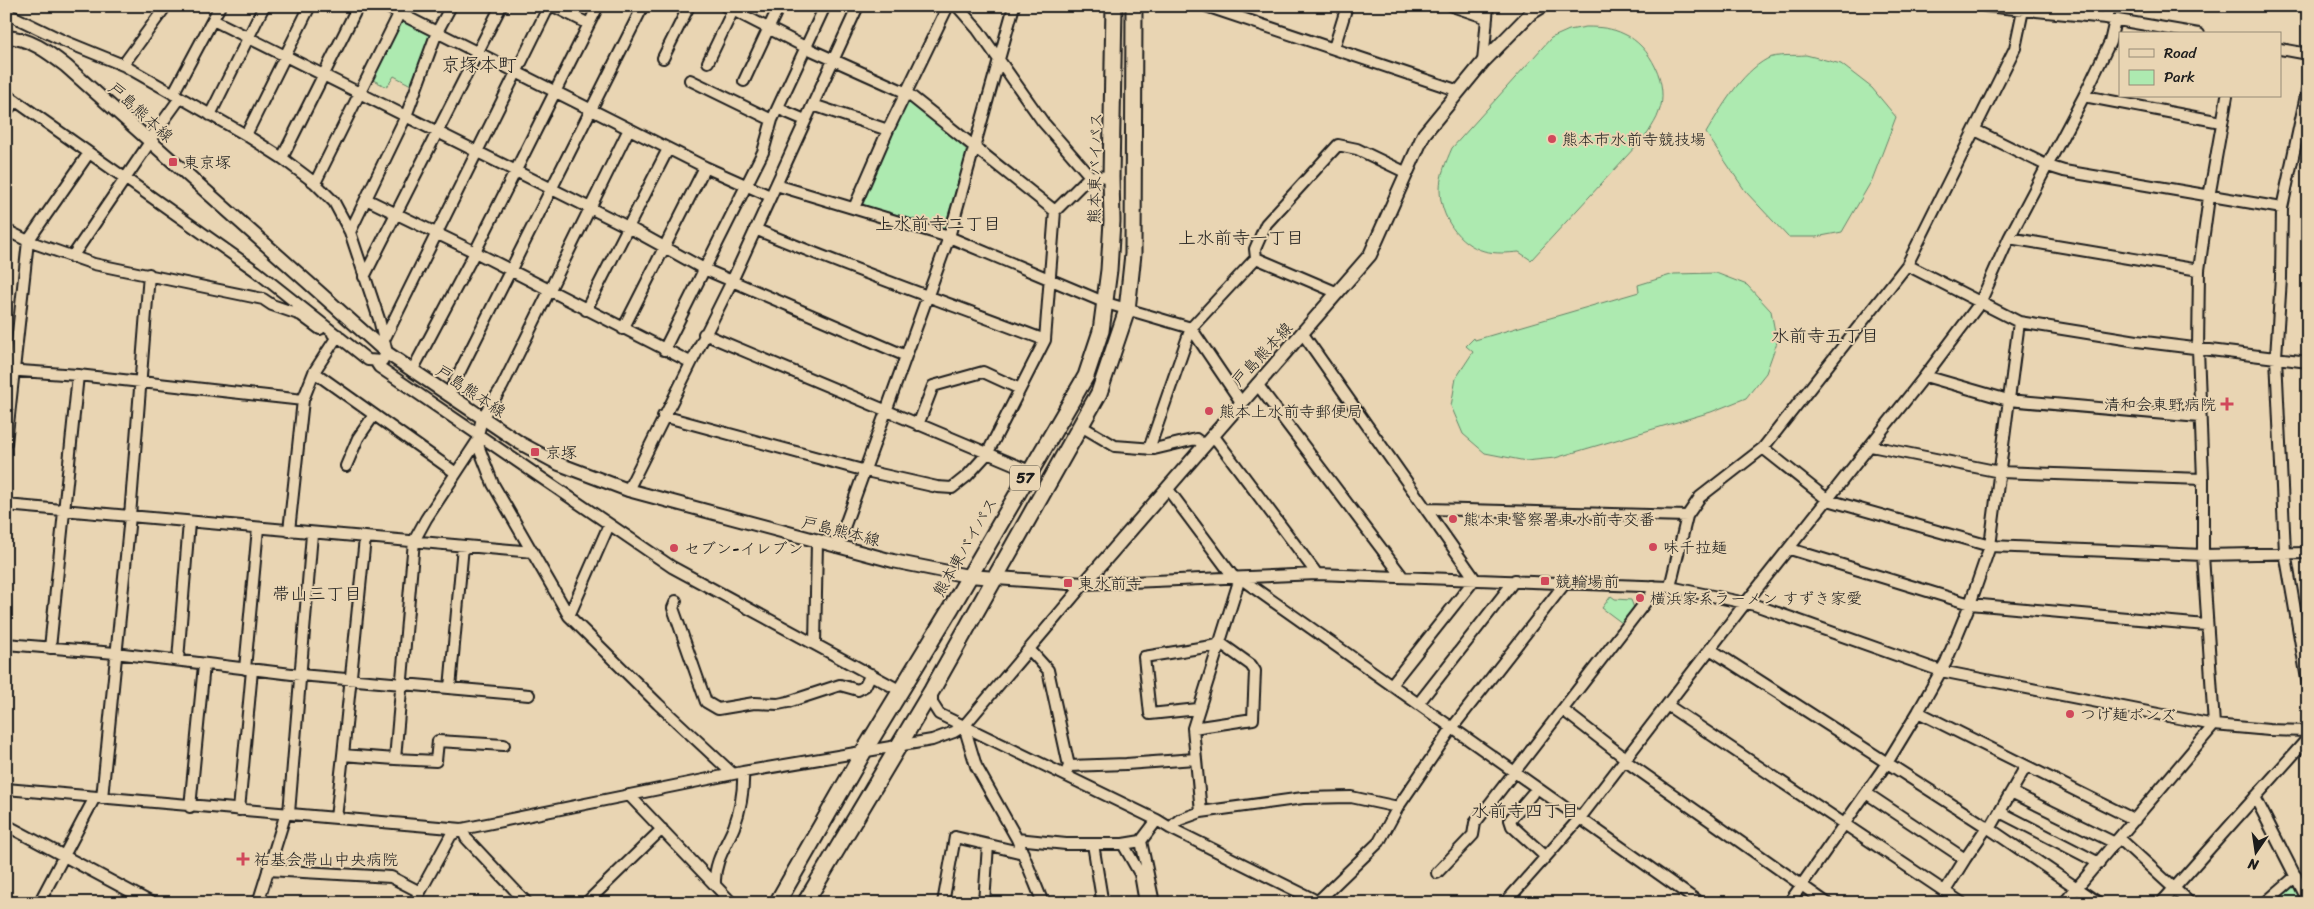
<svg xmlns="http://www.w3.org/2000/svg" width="2314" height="909" font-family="Sriracha,'Klee One',sans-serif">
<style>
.green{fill:#adeab0;stroke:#648366}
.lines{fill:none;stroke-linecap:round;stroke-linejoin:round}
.minor-casing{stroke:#1c1c1c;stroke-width:14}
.major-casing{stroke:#1c1c1c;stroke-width:16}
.highway-casing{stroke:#1c1c1c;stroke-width:19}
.minor{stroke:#e9d5b3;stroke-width:10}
.major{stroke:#e9d5b3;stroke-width:12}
.highway{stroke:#e9d5b3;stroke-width:15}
.poi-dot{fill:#d1495b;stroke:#e9d5b3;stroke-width:2}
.labels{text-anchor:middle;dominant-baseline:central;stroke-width:4;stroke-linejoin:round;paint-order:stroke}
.shield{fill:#e9d5b3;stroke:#5a5449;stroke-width:1}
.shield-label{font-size:15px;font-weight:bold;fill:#1c1c1c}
.street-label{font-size:16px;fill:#1c1c1c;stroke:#e9d5b3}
.poi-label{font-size:16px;fill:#1c1c1c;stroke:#e9d5b3;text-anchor:start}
.neighbourhood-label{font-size:18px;fill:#1c1c1c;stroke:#e9d5b3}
.quarter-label{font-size:19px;fill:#1c1c1c;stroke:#e9d5b3}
</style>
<rect width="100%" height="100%" fill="#e9d5b3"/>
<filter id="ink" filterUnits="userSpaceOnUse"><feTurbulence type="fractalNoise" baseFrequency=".02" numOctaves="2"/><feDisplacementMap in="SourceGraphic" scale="10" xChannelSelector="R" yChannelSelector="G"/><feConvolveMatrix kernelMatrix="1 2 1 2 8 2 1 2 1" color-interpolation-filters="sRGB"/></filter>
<g filter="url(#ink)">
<!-- green -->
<path class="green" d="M 401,20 L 430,34 L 411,85 L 394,76 L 387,87 L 371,79 Z
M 1586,27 C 1600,27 1612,28 1624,34 C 1650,45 1670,85 1659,112 C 1657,119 1652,126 1648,133 L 1531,260 L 1519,252 C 1507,253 1496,254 1484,251 C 1458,244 1440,216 1440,189 C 1440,175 1446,162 1452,148 L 1551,38 L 1569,30 Z
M 1806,55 L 1841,64 L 1872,88 L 1896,117 L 1872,180 L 1842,232 L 1816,237 L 1788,237 L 1746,192 L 1706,133 C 1721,108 1741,73 1767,59 C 1776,54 1795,56 1806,55 Z
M 911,101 L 968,151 L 944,228 L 859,204 L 907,102 Z
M 1716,273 L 1747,285 L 1771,311 L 1777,342 L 1766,373 L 1746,398 L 1711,412 L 1555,458 L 1526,461 L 1485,453 L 1463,434 L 1451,406 L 1456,378 L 1473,352 L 1466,346 L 1474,338 L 1475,340 L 1639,292 L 1638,285 L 1674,274 Z
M 1611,596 L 1615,599 L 1631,600 L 1634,608 L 1622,623 L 1602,608 Z
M 2294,885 L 2303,903 L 2273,903 Z"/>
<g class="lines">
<defs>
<path id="minor" d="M 385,6 L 705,167 L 770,196
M 553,6 L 589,24
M 725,6 L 807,48 L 907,93 L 1055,211
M 957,6 L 978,30 L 1043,122 L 1090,176
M 1206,6 L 1459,91
M 1452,6 L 1487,18
M 1985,6 L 2106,18 L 2199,34
M 6,13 L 64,41 L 123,65 L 246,135 L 282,158 L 315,183 L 334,202 L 350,232 L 379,319 L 387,353 L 382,361 L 368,360 L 256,271 L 6,94
M 2106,18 L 2111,6
M 213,20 L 628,227 L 704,269 L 906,356
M 1334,48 L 1347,6
M 2280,49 L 2308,54
M 663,58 L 689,6
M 708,62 L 735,6
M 1483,62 L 1488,6
M 123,65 L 166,6
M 690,80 L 772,120
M 744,81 L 779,6
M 2308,86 L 2282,208 L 2281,278 L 2276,357 L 2285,552 L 2308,685
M 173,94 L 220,6
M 2084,96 L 2221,122
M 813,105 L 888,130
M 779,109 L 805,120
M 6,111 L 16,101
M 210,115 L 264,6
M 629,129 L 502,387 L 482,418 L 478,435 L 479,448 L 493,484 L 569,616 L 658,704 L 733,774
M 1975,130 L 2048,166 L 2064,171 L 2282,208
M 246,135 L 310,6
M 149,141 L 180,98
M 282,158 L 358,6
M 315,183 L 403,6
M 776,185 L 949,237 L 1106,303 L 1191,328 L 1241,402
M 366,199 L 475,252 L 690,362
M 854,208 L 888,130 L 948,6
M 755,229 C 850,269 948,303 1045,340
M 6,230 L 28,241 L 94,264 L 263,299 L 272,305 L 301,315 L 320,329
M 350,232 L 406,116 L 437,32 L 451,6
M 2009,238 L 2199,270
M 72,257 L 150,142
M 1256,258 L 1255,249 L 1266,224 L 1338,145 L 1357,149 L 1407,173
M 1907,265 L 2019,322 L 2137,341 L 2308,362
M 364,277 L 501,6
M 586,310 L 668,149
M 623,329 L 705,167
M 704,334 L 1030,471
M 1303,334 L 1475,579 L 1391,685
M 385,338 L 549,6
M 664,350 L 763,152 L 772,120 L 825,6
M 375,361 L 379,367 L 672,567 L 901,691
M 6,370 L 78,375 L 303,400
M 412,371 L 475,252 L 598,6
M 314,372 L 456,473
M 1925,376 L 2008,400 L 2199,417
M 1257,384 L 1402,576
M 448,395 L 643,6
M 663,416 L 866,471 L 937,487 L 952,488 L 967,476 L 987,454 L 1045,340 L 1055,211 L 1090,176 L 1111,177
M 918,425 L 933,386 L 983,372 L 1020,389
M 1081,426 L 1115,446 L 1154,449 L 1196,439 L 1204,445
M 1213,435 L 1317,574
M 6,443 L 28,241 L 89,153
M 1871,446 L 2000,472 L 2203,479
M 1763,448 L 1828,500 L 1990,546 L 2203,555 L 2308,553
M 1149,449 L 1191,328 L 1256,258 L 1338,293
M 346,466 L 358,438 L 374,415
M 1167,488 L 1235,579
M 628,490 L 732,281 L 858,6
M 6,505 L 533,552
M 1428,509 L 1687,516
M 289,531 L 303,400 L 314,372 L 338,335 L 333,334
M 837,547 L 949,237 L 1014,6
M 1790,549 L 1970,604 L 2206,625
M 1670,587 L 1687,516 L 1700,497 L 1763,448 L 1907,265 L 2015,48 L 2023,10
M 676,601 L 673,608 L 706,702 L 718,709 L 754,703 L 778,704 L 788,702 L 840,685 L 858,690 L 865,686 L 871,674
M 569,616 L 609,525
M 6,644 L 115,653 L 300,675 L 529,695
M 815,644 L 817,542
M 50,648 L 78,375
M 1029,649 L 1048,670 L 1069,766 L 1065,775
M 1710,649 L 1990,829 L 2099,903
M 178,660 L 189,522
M 245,669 L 258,528
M 450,688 L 463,546
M 932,691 L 932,703 L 939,714 L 1157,820 L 1170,828 L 1321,903
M 1418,704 L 1515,580
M 1667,705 L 1962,903
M 1198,709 L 1150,714 L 1144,657 L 1218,645
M 1563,710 L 1625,758
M 1918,712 L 2135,820
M 964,726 L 976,766 L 1017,839 L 1043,903
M 1193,728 L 1253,719 L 1255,671 L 1251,665 L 1219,642
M 343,755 L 365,538
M 395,759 L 436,761 L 438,741 L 504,745
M 1624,760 L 1827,903
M 1069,766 L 1126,764 L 1195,759
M 6,789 C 158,803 310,815 462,829
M 2011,792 L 2115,843
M 1866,793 L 1965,859 L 1945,891
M 1532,794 L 1510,820 L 1512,826 L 1545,856
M 629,795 L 732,903
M 2255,797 L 2308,901
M 102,798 L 130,516 L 149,274
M 190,807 L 204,665
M 239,810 L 252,670
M 1201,812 L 1193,728 L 1240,578 L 1700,903
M 2000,812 L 2099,863
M 289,813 L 312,534
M 336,818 L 343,755 L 395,759 L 414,541 L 426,519 L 478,440
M 6,825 L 152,903
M 1170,828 L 1179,820 L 1201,812 L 1303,798 L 1351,797 L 1398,807
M 462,829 L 466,838 L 527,903
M 1990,829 L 2026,766
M 2119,838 L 2190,903
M 1017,839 L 1066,844 L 1123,844
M 1141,841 L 1157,820
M 1093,844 L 1102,899
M 1965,859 L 1987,827
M 268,870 L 391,877 L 420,892
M 1437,873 L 1473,835 L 1475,823 L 1651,595 L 1653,586
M 715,883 C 714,862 726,846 734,827 C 740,810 744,790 743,772
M 1144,897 L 1140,874 L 1123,844 L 1141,841 L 1154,903
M 39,903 L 95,797
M 258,903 L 286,813
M 414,903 L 451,835 L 462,829 L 743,772 L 932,740 L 954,732 L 964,726 L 1084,584 L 1317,574 L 1670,587 L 1755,605 L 1941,671 L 2214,725 L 2269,730 L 2308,731
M 586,903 L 662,829
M 943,903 L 955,837 L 1023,853
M 984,903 L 988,845
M 1316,903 L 1379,842 L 1398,807 L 1452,728 L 1566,582
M 1505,903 L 1580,818 L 1740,610 L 1925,376 L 1980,303 L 2009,238 L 2084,96 L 2110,42 L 2115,20
M 1789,903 L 1887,763 L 1918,712 L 1946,662 L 1970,604 L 1990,546 L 2019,322
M 2064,903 L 2214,725 L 2203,555 L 2203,479 L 2198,349 L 2199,270 L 2209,197 L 2227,96
M 2161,903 L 2308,738
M 2265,903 L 2296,876"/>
<path id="major" d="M 6,37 C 30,38 48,52 66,66 L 387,353 L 520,443 L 559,464 L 628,490 L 893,561 L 968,576 L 1084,584 L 1370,255 L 1424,134 L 1483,62 L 1530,14 L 1543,6"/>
<path id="highway" d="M 777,903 L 864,751 L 951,608 L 1086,376 L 1101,331 L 1109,270 L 1112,221 L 1111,177 L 1114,6
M 805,903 L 932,690 L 1099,393 L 1127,310 L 1133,254 L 1134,6"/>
</defs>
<!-- minor casing -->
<use href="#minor" class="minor-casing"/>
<!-- major casing -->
<use href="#major" class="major-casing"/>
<!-- highway casing -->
<use href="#highway" class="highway-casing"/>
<!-- minor -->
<use href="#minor" class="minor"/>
<!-- major -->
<use href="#major" class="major"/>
<!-- highway -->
<use href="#highway" class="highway"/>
</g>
</g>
<!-- markers -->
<g class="poi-dot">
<circle cx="1552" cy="139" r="5"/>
<rect x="168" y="157" width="10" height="10" rx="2.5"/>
<path d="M2224.5 396.5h5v5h5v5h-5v5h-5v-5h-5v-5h5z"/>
<circle cx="1209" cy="411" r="5"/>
<rect x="530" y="447" width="10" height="10" rx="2.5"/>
<circle cx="1453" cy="519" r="5"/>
<circle cx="1653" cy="547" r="5"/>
<circle cx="674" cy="548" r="5"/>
<rect x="1540" y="576" width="10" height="10" rx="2.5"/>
<rect x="1063" y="578" width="10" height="10" rx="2.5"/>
<circle cx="1640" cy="598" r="5"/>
<circle cx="2070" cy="714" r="5"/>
<path d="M240.5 851.5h5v5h5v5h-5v5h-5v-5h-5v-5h5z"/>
</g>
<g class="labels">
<!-- shield labels -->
<rect class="shield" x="1010" y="465.5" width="30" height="25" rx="4"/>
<g class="shield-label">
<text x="1025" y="478">57</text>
</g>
<!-- street labels -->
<g class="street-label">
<text transform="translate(141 112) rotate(42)">戸島熊本線</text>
<text transform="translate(1095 168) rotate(-89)">熊本東バイパス</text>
<text transform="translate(1262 354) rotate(-47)">戸島熊本線</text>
<text transform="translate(471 391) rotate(34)">戸島熊本線</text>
<text transform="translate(841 531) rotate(14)">戸島熊本線</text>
<text transform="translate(965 547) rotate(-60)">熊本東バイパス</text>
</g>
<!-- poi labels -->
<g class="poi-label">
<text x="1562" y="139">熊本市水前寺競技場</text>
<text x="183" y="162">東京塚</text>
<text x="2216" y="404" text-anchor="end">清和会東野病院</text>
<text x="1219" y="411">熊本上水前寺郵便局</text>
<text x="545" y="452">京塚</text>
<text x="1463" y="519">熊本東警察署東水前寺交番</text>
<text x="1663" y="547">味千拉麺</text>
<text x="684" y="548">セブン-イレブン</text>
<text x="1555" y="581">競輪場前</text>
<text x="1078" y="583">東水前寺</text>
<text x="1650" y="598">横浜家系ラーメン すずき家愛</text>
<text x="2080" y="714">つけ麺ボンズ</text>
<text x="254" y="859">祐基会帯山中央病院</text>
</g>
<!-- neighbourhood labels -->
<g class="neighbourhood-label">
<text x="938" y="224">上水前寺二丁目</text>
<text x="1241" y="238">上水前寺一丁目</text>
<text x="1825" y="336">水前寺五丁目</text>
<text x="317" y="594">帯山三丁目</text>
<text x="1525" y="811">水前寺四丁目</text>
</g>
<!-- quarter labels -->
<g class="quarter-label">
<text x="479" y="64">京塚本町</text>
</g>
</g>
<!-- margin -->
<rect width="2314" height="909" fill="none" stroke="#e9d5b3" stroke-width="25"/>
<rect x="12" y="12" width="2289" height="884" fill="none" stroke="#1c1c1c" stroke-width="2" filter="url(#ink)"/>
<!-- legend -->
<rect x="2119" y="32" width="162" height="65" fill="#e9d5b3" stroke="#978b77"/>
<rect x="2129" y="49" width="25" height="8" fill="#e9d5b3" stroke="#978b77"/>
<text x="2164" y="58" font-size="15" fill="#1c1c1c">Road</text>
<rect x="2129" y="70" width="25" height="15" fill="#adeab0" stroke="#978b77"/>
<text x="2164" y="82" font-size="15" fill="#1c1c1c">Park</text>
<!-- north arrow -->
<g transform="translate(2256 852) rotate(193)" stroke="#e9d5b3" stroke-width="4" paint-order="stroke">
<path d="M0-4L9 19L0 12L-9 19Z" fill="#1c1c1c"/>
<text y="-8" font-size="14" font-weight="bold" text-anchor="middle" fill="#1c1c1c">N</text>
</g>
</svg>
